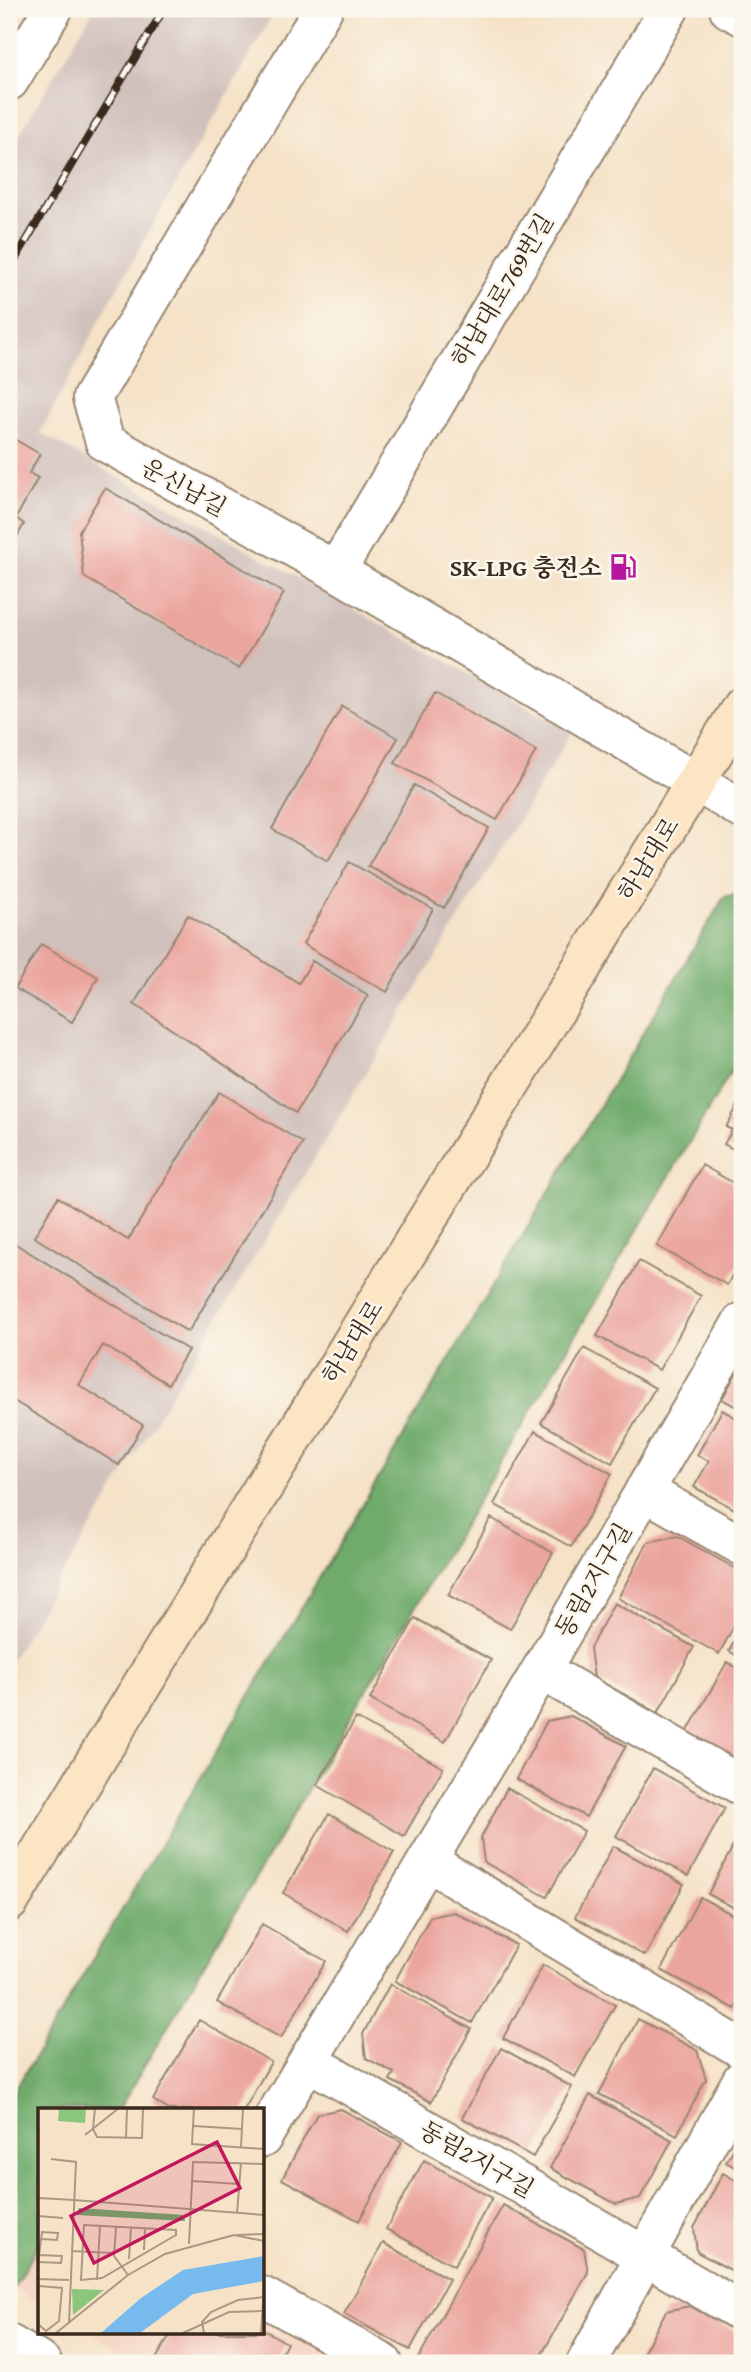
<svg xmlns="http://www.w3.org/2000/svg" width="751" height="2372" font-family="'Gentium Book Plus','Noto Serif KR',serif">
<style>
.built{fill:#f4d3c0}
.industrial{fill:#d0c0bc}
.forest{fill:#6fab6c;stroke:#556a45;stroke-width:2}
.building{fill:#eba59f}
.lines{fill:none;stroke-linecap:round;stroke-linejoin:round}
.street-casing{stroke:#988672;stroke-width:42}
.secondary-casing{stroke:#988672;stroke-width:42}
.street{stroke:#fff;stroke-width:38}
.secondary{stroke:#fce5c4;stroke-width:38}
.rail-casing{stroke:#3b2a1e;stroke-width:8}
.rail{stroke:#fbf7ec;stroke-width:5;stroke-dasharray:16;stroke-linecap:butt}
.labels{text-anchor:middle;dominant-baseline:central;stroke-width:5;stroke-linejoin:round;paint-order:stroke}
.street-label{font-size:24px;fill:#3b2a1e;stroke:#fbf7ec}
.poi-label{font-size:24px;font-weight:bold;fill:#3b2a1e;stroke:#fbf7ec;text-anchor:end}
.inset-road{fill:none;stroke:#ab9883;stroke-width:2}
.view{fill:#c2185b;fill-opacity:0.15;stroke:#c2185b;stroke-width:3.5}
.inset-edge{fill:none;stroke:#3b2a1e;stroke-width:3.5}
</style>
<rect width="100%" height="100%" fill="#fbf7ec"/>
<filter id="ink" filterUnits="userSpaceOnUse"><feTurbulence type="fractalNoise" baseFrequency=".0143" numOctaves="2"/><feDisplacementMap in="SourceGraphic" scale="14" xChannelSelector="R" yChannelSelector="G"/><feConvolveMatrix kernelMatrix="1 2 1 2 8 2 1 2 1" color-interpolation-filters="sRGB"/></filter>
<filter id="wash" filterUnits="userSpaceOnUse"><feTurbulence type="fractalNoise" baseFrequency=".00686" numOctaves="4" result="noise"/><feDisplacementMap in="SourceGraphic" scale="28" xChannelSelector="R" yChannelSelector="G"/><feGaussianBlur stdDeviation="1.57" result="paint"/><feColorMatrix in="noise" values="0 0 0 0 0 0 0 0 0 0 0 0 0 0 0 0 0 1.4 0 .05"/><feComposite in="paint" operator="in"/></filter>
<g filter="url(#wash)">
<rect width="100%" height="100%" fill="#f5e2c7"/>
<!-- built -->
<path class="built" d="M 40,2242 L 40,2304 L 13,2288 Z
M 263,2318 L 343,2363 L 142,2363 L 88,2332 L 262,2332 Z"/>
<!-- industrial -->
<path class="industrial" d="M 94,9 L 276,9 L 112,297 L 40,433 L 572,732 L 9,1663 L 9,152 Z"/>
<!-- forest -->
<path class="forest" d="M 742,893 L 742,1053 L 119,2109 L 40,2110 L 40,2242 L 13,2288 L 9,2286 L 9,2100 L 724,897 Z"/>
<g id="blocks">
<!-- building -->
<path class="building" d="M 9,436 L 40,454 L 29,473 L 38,478 L 16,518 L 24,524 L 9,551 Z
M 105,488 L 284,593 L 239,669 L 84,577 L 79,531 Z
M 435,693 L 536,751 L 497,820 L 395,763 Z
M 342,706 L 398,738 L 328,861 L 272,829 Z
M 414,785 L 489,828 L 444,908 L 368,866 Z
M 349,862 L 433,909 L 387,992 L 303,944 Z
M 188,915 L 299,983 L 312,961 L 368,995 L 296,1113 L 134,1004 Z
M 41,944 L 98,977 L 72,1022 L 15,988 Z
M 219,1092 L 303,1143 L 188,1332 L 34,1237 L 58,1197 L 128,1240 Z
M 742,1098 L 742,1154 L 724,1144 L 732,1130 L 726,1127 Z
M 702,1165 L 742,1188 L 742,1257 L 727,1285 L 657,1246 Z
M 9,1240 L 188,1350 L 168,1384 L 103,1345 L 79,1385 L 143,1425 L 119,1465 L 9,1398 Z
M 639,1261 L 701,1296 L 659,1370 L 597,1336 Z
M 584,1348 L 655,1388 L 612,1463 L 541,1423 Z
M 742,1362 L 742,1410 L 722,1399 Z
M 722,1410 L 742,1421 L 742,1513 L 694,1487 L 709,1461 L 697,1455 Z
M 535,1431 L 612,1474 L 571,1547 L 494,1504 Z
M 491,1518 L 553,1553 L 510,1629 L 448,1595 Z
M 677,1536 L 742,1572 L 742,1611 L 719,1654 L 618,1598 L 648,1542 Z
M 614,1603 L 694,1647 L 658,1713 L 594,1678 L 590,1648 Z
M 415,1618 L 491,1660 L 445,1742 L 370,1699 Z
M 742,1627 L 742,1659 L 729,1651 Z
M 727,1662 L 742,1670 L 742,1762 L 687,1732 Z
M 571,1716 L 626,1746 L 586,1817 L 516,1779 L 547,1721 Z
M 356,1718 L 443,1768 L 404,1836 L 317,1785 Z
M 653,1768 L 725,1808 L 688,1876 L 616,1836 Z
M 507,1788 L 584,1831 L 547,1897 L 484,1862 L 481,1838 Z
M 329,1814 L 394,1852 L 348,1931 L 283,1893 Z
M 742,1829 L 742,1912 L 708,1894 Z
M 613,1846 L 684,1884 L 645,1956 L 575,1917 Z
M 700,1897 L 742,1920 L 742,1996 L 735,2009 L 661,1970 Z
M 454,1912 L 516,1945 L 472,2023 L 395,1981 L 430,1917 Z
M 262,1924 L 326,1961 L 281,2038 L 217,2002 Z
M 543,1965 L 615,2005 L 575,2077 L 503,2038 Z
M 390,1984 L 471,2029 L 431,2102 L 390,2080 L 394,2073 L 366,2058 L 363,2034 Z
M 638,2019 L 697,2050 L 706,2079 L 677,2135 L 599,2094 Z
M 199,2020 L 271,2062 L 244,2110 L 169,2110 L 153,2100 Z
M 501,2048 L 572,2087 L 533,2157 L 462,2118 Z
M 590,2095 L 672,2140 L 640,2198 L 616,2204 L 550,2168 Z
M 341,2109 L 402,2142 L 359,2221 L 282,2179 L 317,2114 Z
M 742,2134 L 742,2171 L 726,2162 Z
M 424,2160 L 492,2198 L 454,2266 L 386,2229 Z
M 723,2173 L 742,2184 L 742,2276 L 697,2252 L 694,2228 Z
M 503,2205 L 584,2249 L 588,2272 L 537,2363 L 426,2363 L 418,2359 Z
M 383,2243 L 449,2279 L 410,2350 L 344,2314 Z
M 690,2306 L 742,2335 L 742,2345 L 732,2363 L 638,2363 L 666,2311 Z
M 262,2329 L 287,2343 L 275,2363 L 163,2363 L 156,2359 L 172,2332 L 262,2332 Z"/>
</g>
</g>
<g filter="url(#ink)">
<use href="#blocks" fill-opacity="0" stroke="#988672" stroke-width="2"/>
<g class="lines">
<defs>
<path id="street" d="M 323,9 L 92,398 L 105,442 L 336,571 L 742,809
M 729,9 L 742,16
M 9,81 L 53,9
M 336,571 L 669,9
M 644,1491 L 742,1546
M 541,1670 L 742,1786
M 427,1861 L 742,2049
M 308,2061 L 742,2312
M 262,2138 L 541,1670 L 742,1322
M 262,2296 L 383,2363
M 9,2344 L 42,2363
M 586,2363 L 742,2080"/>
<path id="secondary" d="M 9,1902 L 742,706"/>
</defs>
<!-- street casing -->
<use href="#street" class="street-casing"/>
<!-- secondary casing -->
<use href="#secondary" class="secondary-casing"/>
<!-- street -->
<use href="#street" class="street"/>
<!-- secondary -->
<use href="#secondary" class="secondary"/>
<defs>
<path id="rail" d="M 9,270 L 164,9"/>
</defs>
<!-- rail casing -->
<use href="#rail" class="rail-casing"/>
<!-- rail -->
<use href="#rail" class="rail"/>
</g>
</g>
<!-- icons -->
<defs>
<symbol id="fuel-bare" viewBox="-9 -9 18 18"><path d="M-5.5-6h7V0h2V4h1.3V-2.5L3-4.5l.8-.8L6-3V5H2.5V1h-1V6h-7ZM-4.2-4.7v3.2H.2V-4.7Z" fill="#b5179e" stroke="#fbf7ec" stroke-width="2.5" paint-order="stroke"/></symbol>
</defs>
<g fill-rule="evenodd">
<use href="#fuel-bare" x="604" y="548" width="38" height="38"/>
</g>
<g class="labels">
<!-- street labels -->
<g class="street-label">
<text transform="translate(502 290) rotate(-59)">하남대로769번길</text>
<text transform="translate(184 487) rotate(29)">운신남길</text>
<text transform="translate(648 859) rotate(-58)">하남대로</text>
<text transform="translate(352 1342) rotate(-58)">하남대로</text>
<text transform="translate(593 1580) rotate(-60)">동림2지구길</text>
<text transform="translate(477 2159) rotate(30)">동림2지구길</text>
</g>
<!-- poi labels -->
<g class="poi-label">
<text x="602" y="567">SK-LPG 충전소</text>
</g>
</g>
<!-- overview -->
<g transform="translate(38 2108)">
<rect width="226" height="226" fill="#f5e2c7"/>
<path d="M 21,0 L 48,0 L 47,15 L 20,13 ZM 34,181 L 66,182 L 35,207 Z" fill="#8ac67c"/>
<path d="M 41,100 L 146,107 L 147,113 L 38,107 Z" fill="#6fab6c"/>
<path d="M 226,148 L 226,173 L 155,186 L 102,225 L 63,225 L 103,190 L 145,162 Z" fill="#77baed"/>
<path class="inset-road" d="M 156,0 L 154,36 L 226,41M 156,18 L 204,21M 55,21 L 59,29 L 104,30 L 105,0M 55,21 L 57,0M 47,27 L 81,0M 88,30 L 89,0M 203,39 L 205,0M 13,51 L 38,54 L 31,216M 154,73 L 201,76M 0,90 L 36,92M 36,92 L 226,107M 199,105 L 203,55M 0,108 L 25,110M 46,117 L 138,122 L 138,127 L 64,170 L 43,172 ZM 78,119 L 76,148 L 90,167M 199,127 L 226,126M 226,132 L 226,178M 151,136 L 155,54 L 226,56M 106,142 L 107,120M 33,143 L 76,145M 91,151 L 93,120M 0,154 L 23,155 L 24,148 L 1,147M 0,155 L 4,124 L 20,125 L 19,132 L 4,131M 0,171 L 31,172M 59,172 L 62,118M 0,216 L 8,223 L 21,213 L 24,180 L 1,178M 18,225 L 90,167 L 127,146 L 196,127 L 226,133M 145,225 L 191,204 L 226,203M 166,225 L 164,214 L 173,204 L 200,192 L 226,189M 223,225 L 226,177"/>
<path class="view" d="M 179,34 L 202,80 L 56,155 L 33,108 Z"/>
<rect width="226" height="226" class="inset-edge"/>
</g>
<!-- margin -->
<rect width="751" height="2372" fill="none" stroke="#fbf7ec" stroke-width="35"/>
</svg>
